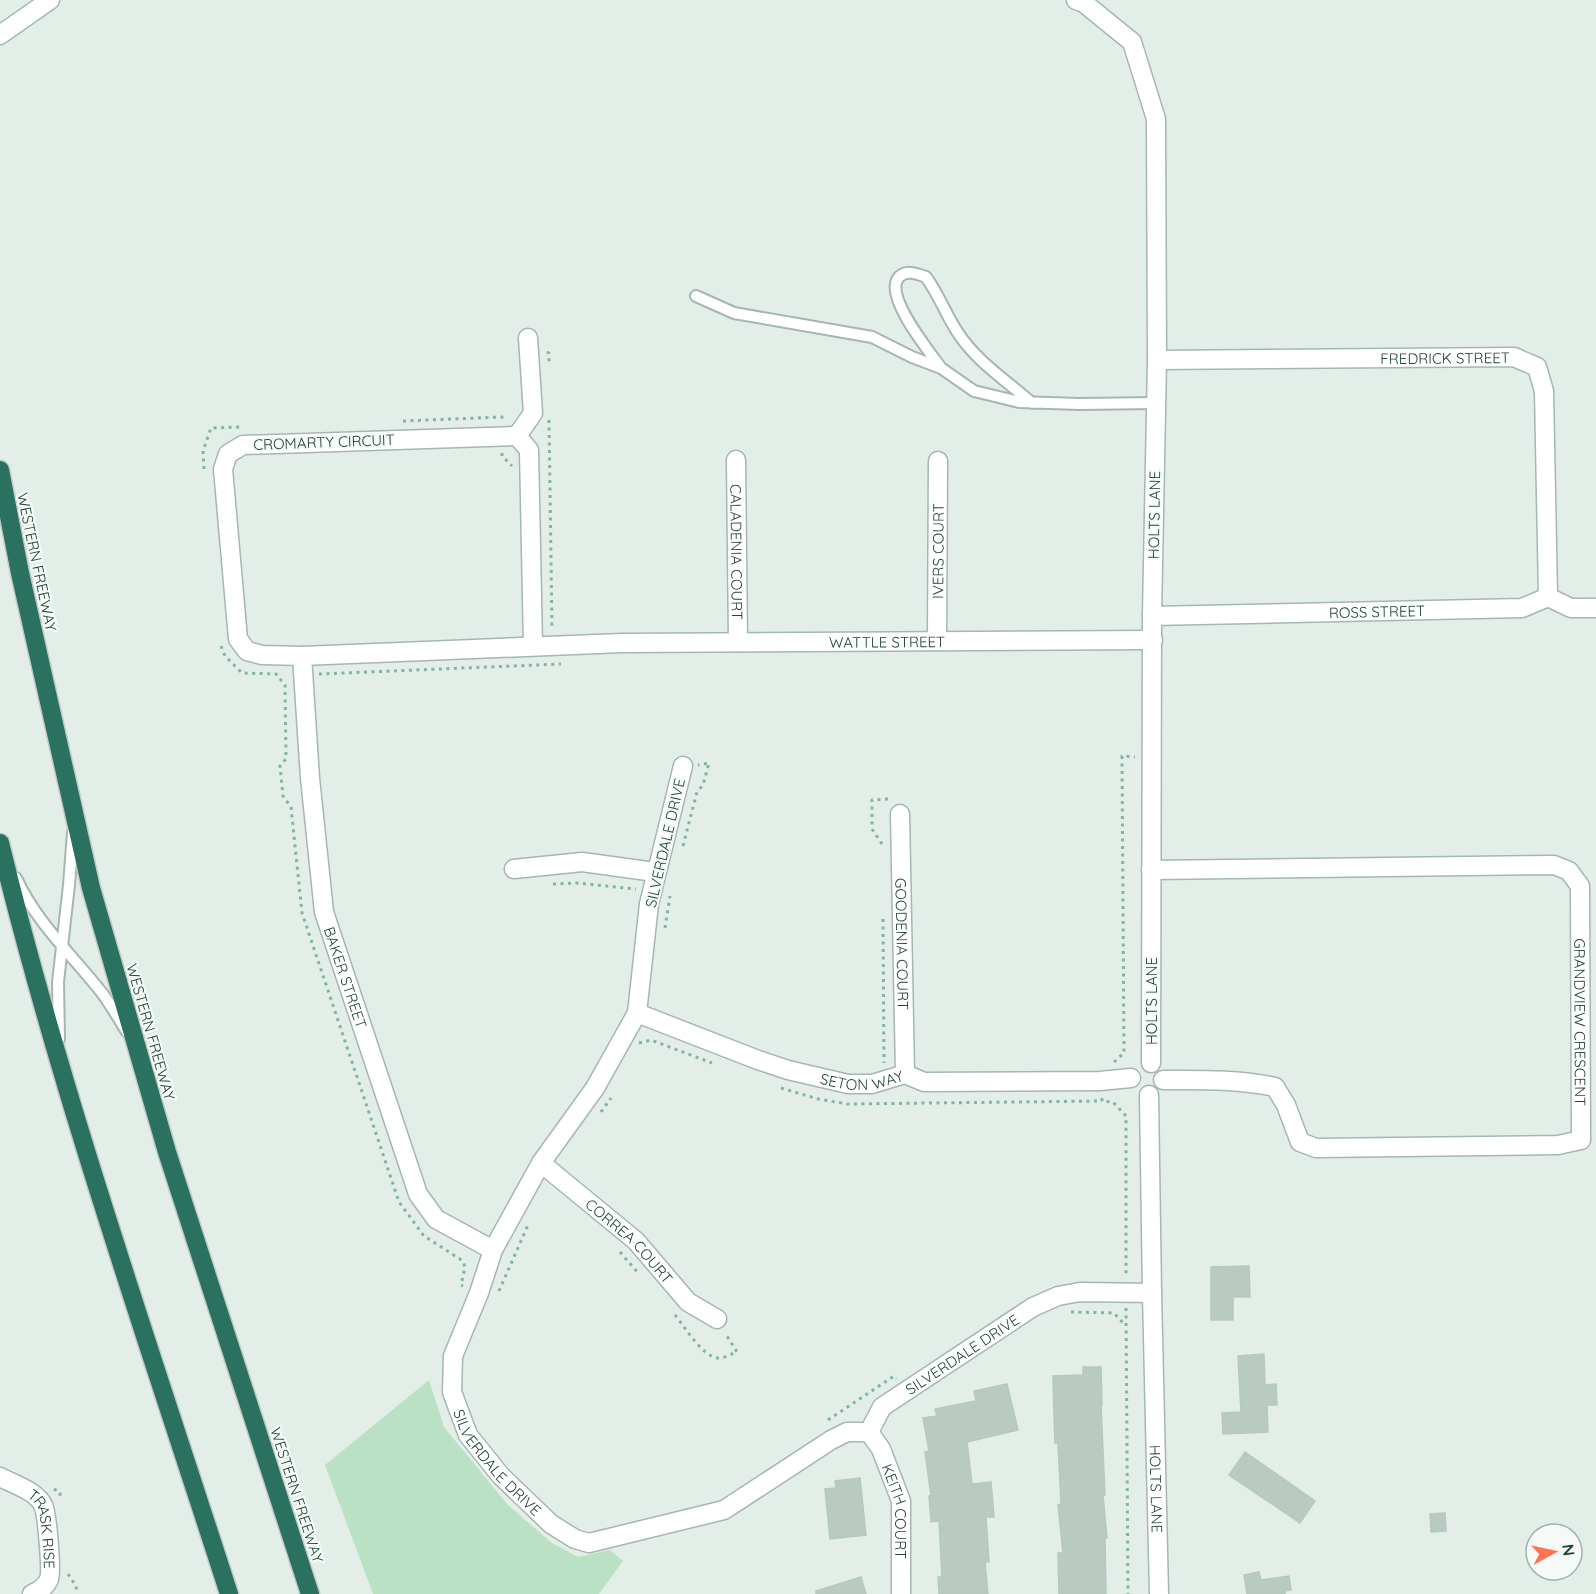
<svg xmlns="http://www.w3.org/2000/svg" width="1596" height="1594" font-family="Quicksand,sans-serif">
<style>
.green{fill:#bbe1c4}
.building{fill:#b8cac2;stroke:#b5c9c0;stroke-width:1.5}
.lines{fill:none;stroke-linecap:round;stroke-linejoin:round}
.lane-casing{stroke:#a5b7b0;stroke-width:14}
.street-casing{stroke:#a5b7b0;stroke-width:21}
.secondary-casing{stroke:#a1bbb1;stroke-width:21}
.highway-casing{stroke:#c1cac7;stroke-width:21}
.path{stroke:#81b5a2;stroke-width:3;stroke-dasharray:3 4.5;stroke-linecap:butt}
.lane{stroke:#fff;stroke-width:10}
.street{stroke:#fff;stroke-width:18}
.secondary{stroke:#fff;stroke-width:18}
.highway{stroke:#2a715f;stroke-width:18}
.labels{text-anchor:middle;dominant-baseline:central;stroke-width:4.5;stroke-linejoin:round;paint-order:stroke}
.street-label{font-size:15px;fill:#214238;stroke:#f5faf7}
</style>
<rect width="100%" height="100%" fill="#e3eee9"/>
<!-- green -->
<path class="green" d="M 429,1380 L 444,1427 L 508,1505 L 552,1543 L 578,1557 L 610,1550 L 623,1561 L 599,1594 L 373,1594 L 325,1465 Z"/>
<!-- building -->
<path class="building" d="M 1249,1266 L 1250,1297 L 1233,1297 L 1233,1320 L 1211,1320 L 1211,1267 Z
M 1264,1354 L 1265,1385 L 1276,1384 L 1277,1405 L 1267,1405 L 1268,1432 L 1223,1434 L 1222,1413 L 1241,1412 L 1238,1356 Z
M 1083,1367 L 1101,1367 L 1102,1406 L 1101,1406 L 1105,1495 L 1103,1495 L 1107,1538 L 1105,1538 L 1106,1594 L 1059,1594 L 1058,1553 L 1063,1553 L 1058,1505 L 1061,1504 L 1058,1443 L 1055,1443 L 1054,1415 L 1053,1376 L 1083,1375 Z
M 1007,1384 L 1018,1430 L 967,1442 L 972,1484 L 991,1482 L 994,1517 L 986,1517 L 989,1562 L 985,1562 L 988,1594 L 939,1594 L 938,1577 L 942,1577 L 939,1521 L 931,1522 L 929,1496 L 931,1496 L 925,1452 L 929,1451 L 923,1418 L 937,1416 L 935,1409 L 976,1401 L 974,1391 Z
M 1245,1452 L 1315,1501 L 1300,1523 L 1229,1475 Z
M 860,1478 L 866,1535 L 830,1539 L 825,1489 L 836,1488 L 835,1481 Z
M 1445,1513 L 1446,1531 L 1431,1532 L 1430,1514 Z
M 1259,1572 L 1261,1580 L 1289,1576 L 1291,1590 L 1285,1591 L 1285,1594 L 1247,1594 L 1244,1575 Z
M 861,1577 L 866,1594 L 816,1594 L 816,1591 Z"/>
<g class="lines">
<defs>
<path id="lane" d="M 696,296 L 734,313 L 872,337 L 912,357 L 941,368 L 974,391 L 1019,402 L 1079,404 L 1156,403
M 941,368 C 929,351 887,300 897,280 C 903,269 916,273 926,277 C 939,295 946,315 958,333 C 977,362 1007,381 1032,403
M 16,878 C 36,922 72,955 102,993 C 111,1005 119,1019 127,1032
M 59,1039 L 58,982 L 69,885 L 73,833"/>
<g id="street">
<path d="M 1076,0 L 1084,3 L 1132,42 L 1156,119 L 1157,360 L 1152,616 L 1151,1063"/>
<path id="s1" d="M 1157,360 L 1514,357 L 1537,367 L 1544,391 L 1548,597"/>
<path id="s2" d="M 517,436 L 243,445 L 228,454 L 223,469 L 238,639 L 247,651 L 262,655 L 302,656 L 622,643 L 1153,640"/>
<path d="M 517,436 L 529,450 L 533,646"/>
<path d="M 517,436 L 533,413 L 528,338"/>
<path id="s3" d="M 736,460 L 738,642"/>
<path id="s4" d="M 1152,616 L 1522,608 L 1548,597 L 1571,608 L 1596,608"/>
<path id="s5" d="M 937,641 L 938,461"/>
<path id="s6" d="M 302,656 L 310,778 L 324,912 L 418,1194 L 436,1219 L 493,1250"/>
<path id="s7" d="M 683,766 L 649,904 L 637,1013 L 595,1088 L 541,1163 L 493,1250 L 479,1293 L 453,1356 L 452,1392 L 468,1435 L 501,1476 L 551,1524 L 575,1539 L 589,1543 L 724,1510 L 831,1440 L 847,1432 L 869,1432"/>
<path id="s8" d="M 900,814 L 905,1074"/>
<path d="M 514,869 L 582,862 L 655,872"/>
<path id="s9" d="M 1151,870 L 1554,865 L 1569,871 L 1580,886 L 1581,1140 L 1558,1145 L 1316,1148 L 1300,1142 L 1286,1105 L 1275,1087 C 1238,1079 1201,1080 1163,1080"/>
<path id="s10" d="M 637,1013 L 758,1060 L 788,1070 L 848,1084 L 872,1084 L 905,1074 L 924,1082 L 1100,1081 L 1131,1078"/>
<path id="s11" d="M 1149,1095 L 1152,1293 L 1159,1594"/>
<path id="s12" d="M 541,1163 L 636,1241 L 688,1302 L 717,1319"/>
<path id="s13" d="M 869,1432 L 882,1407 L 1033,1307 L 1058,1296 L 1080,1292 L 1152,1293"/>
<path id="s14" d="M 869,1432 L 881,1449 L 901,1501 L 901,1594"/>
<path id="s15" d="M 0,1477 C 13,1484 36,1491 43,1505 C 47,1512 52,1571 49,1579 C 46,1587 39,1591 32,1594"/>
</g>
<path id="secondary" d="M 0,35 L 50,0"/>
<path id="highway" d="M 0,470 L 20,573 L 91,888 L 167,1152 L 310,1594
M 0,843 C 62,1097 149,1345 229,1594"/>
</defs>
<!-- lane casing -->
<use href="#lane" class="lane-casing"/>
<!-- street casing -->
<use href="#street" class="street-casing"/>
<!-- secondary casing -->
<use href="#secondary" class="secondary-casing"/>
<!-- highway casing -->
<use href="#highway" class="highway-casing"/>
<!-- path -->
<path class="path" d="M 547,352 L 549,353 L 549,365
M 549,420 L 552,629
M 403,421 L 502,417 L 502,420
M 502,453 L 502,456 L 512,466
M 204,469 L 203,451 L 211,428 L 240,427
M 221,646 L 225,656 L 242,673 L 276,674 L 285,685 L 286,759 L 280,766 L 283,796 L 291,807 L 302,913 L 399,1202 L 424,1236 L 463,1261 L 465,1267 L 461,1285 L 463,1286
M 319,674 L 561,664
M 882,844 L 872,829 L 872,800 L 890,799
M 683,846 L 697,792 L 703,785 L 709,763 L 698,765
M 553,884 L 577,883 L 636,889
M 883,919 L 884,1063
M 665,928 L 670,896
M 639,1043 L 651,1040 L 712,1063
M 1114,1062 L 1124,1053 L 1122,756 L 1135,757
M 781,1088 L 818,1099 L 847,1104 L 1102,1101
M 1102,1098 L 1102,1101 L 1113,1102 L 1126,1116 L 1126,1277
M 601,1112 L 611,1098
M 620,1252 L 639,1274
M 499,1291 L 528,1225
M 1126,1308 L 1128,1594
M 1071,1312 L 1114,1313 L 1125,1325
M 675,1315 C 685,1327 703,1358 719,1358 C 725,1358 731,1354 737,1352 L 725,1333
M 828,1420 L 894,1376 L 896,1379
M 54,1489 L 60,1492 L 60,1500
M 68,1574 L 76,1586 L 77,1594"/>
<!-- lane -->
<use href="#lane" class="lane"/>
<!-- street -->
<use href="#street" class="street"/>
<!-- secondary -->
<use href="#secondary" class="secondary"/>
<!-- highway -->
<use href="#highway" class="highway"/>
</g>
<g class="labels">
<!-- street labels -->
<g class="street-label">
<text stroke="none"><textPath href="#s1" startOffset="288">FREDRICK STREET</textPath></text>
<text transform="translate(324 442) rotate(-2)">CROMARTY CIRCUIT</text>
<text transform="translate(1154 515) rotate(-89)">HOLTS LANE</text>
<text stroke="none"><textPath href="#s3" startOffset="92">CALADENIA COURT</textPath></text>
<text stroke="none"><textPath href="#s5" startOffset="90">IVERS COURT</textPath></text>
<text transform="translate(37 562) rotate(78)">WESTERN FREEWAY</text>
<text stroke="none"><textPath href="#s4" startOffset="225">ROSS STREET</textPath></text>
<text stroke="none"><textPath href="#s2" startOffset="1134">WATTLE STREET</textPath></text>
<text transform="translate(665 843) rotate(-77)">SILVERDALE DRIVE</text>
<text stroke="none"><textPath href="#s8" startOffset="130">GOODENIA COURT</textPath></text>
<text stroke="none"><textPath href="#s6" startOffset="326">BAKER STREET</textPath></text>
<text transform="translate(1151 1001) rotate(-90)">HOLTS LANE</text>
<text stroke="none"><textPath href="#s9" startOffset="574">GRANDVIEW CRESCENT</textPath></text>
<text transform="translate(151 1032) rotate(74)">WESTERN FREEWAY</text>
<text stroke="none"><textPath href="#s10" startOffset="237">SETON WAY</textPath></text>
<text stroke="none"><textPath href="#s12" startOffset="118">CORREA COURT</textPath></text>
<text stroke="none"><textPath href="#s13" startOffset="124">SILVERDALE DRIVE</textPath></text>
<text stroke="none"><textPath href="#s7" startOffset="764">SILVERDALE DRIVE</textPath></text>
<text stroke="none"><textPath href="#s11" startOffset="394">HOLTS LANE</textPath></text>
<text transform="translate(297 1495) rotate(72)">WESTERN FREEWAY</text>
<text stroke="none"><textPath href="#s14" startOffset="86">KEITH COURT</textPath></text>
<text stroke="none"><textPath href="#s15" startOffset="75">TRASK RISE</textPath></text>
</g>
</g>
<!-- north arrow -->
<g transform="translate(1554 1552) rotate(82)"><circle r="28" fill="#f5faf7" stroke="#a0b0ab" stroke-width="1.5"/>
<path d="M0-4.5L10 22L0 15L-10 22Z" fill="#fd7552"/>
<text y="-9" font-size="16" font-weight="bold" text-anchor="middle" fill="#214238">N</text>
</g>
</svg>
